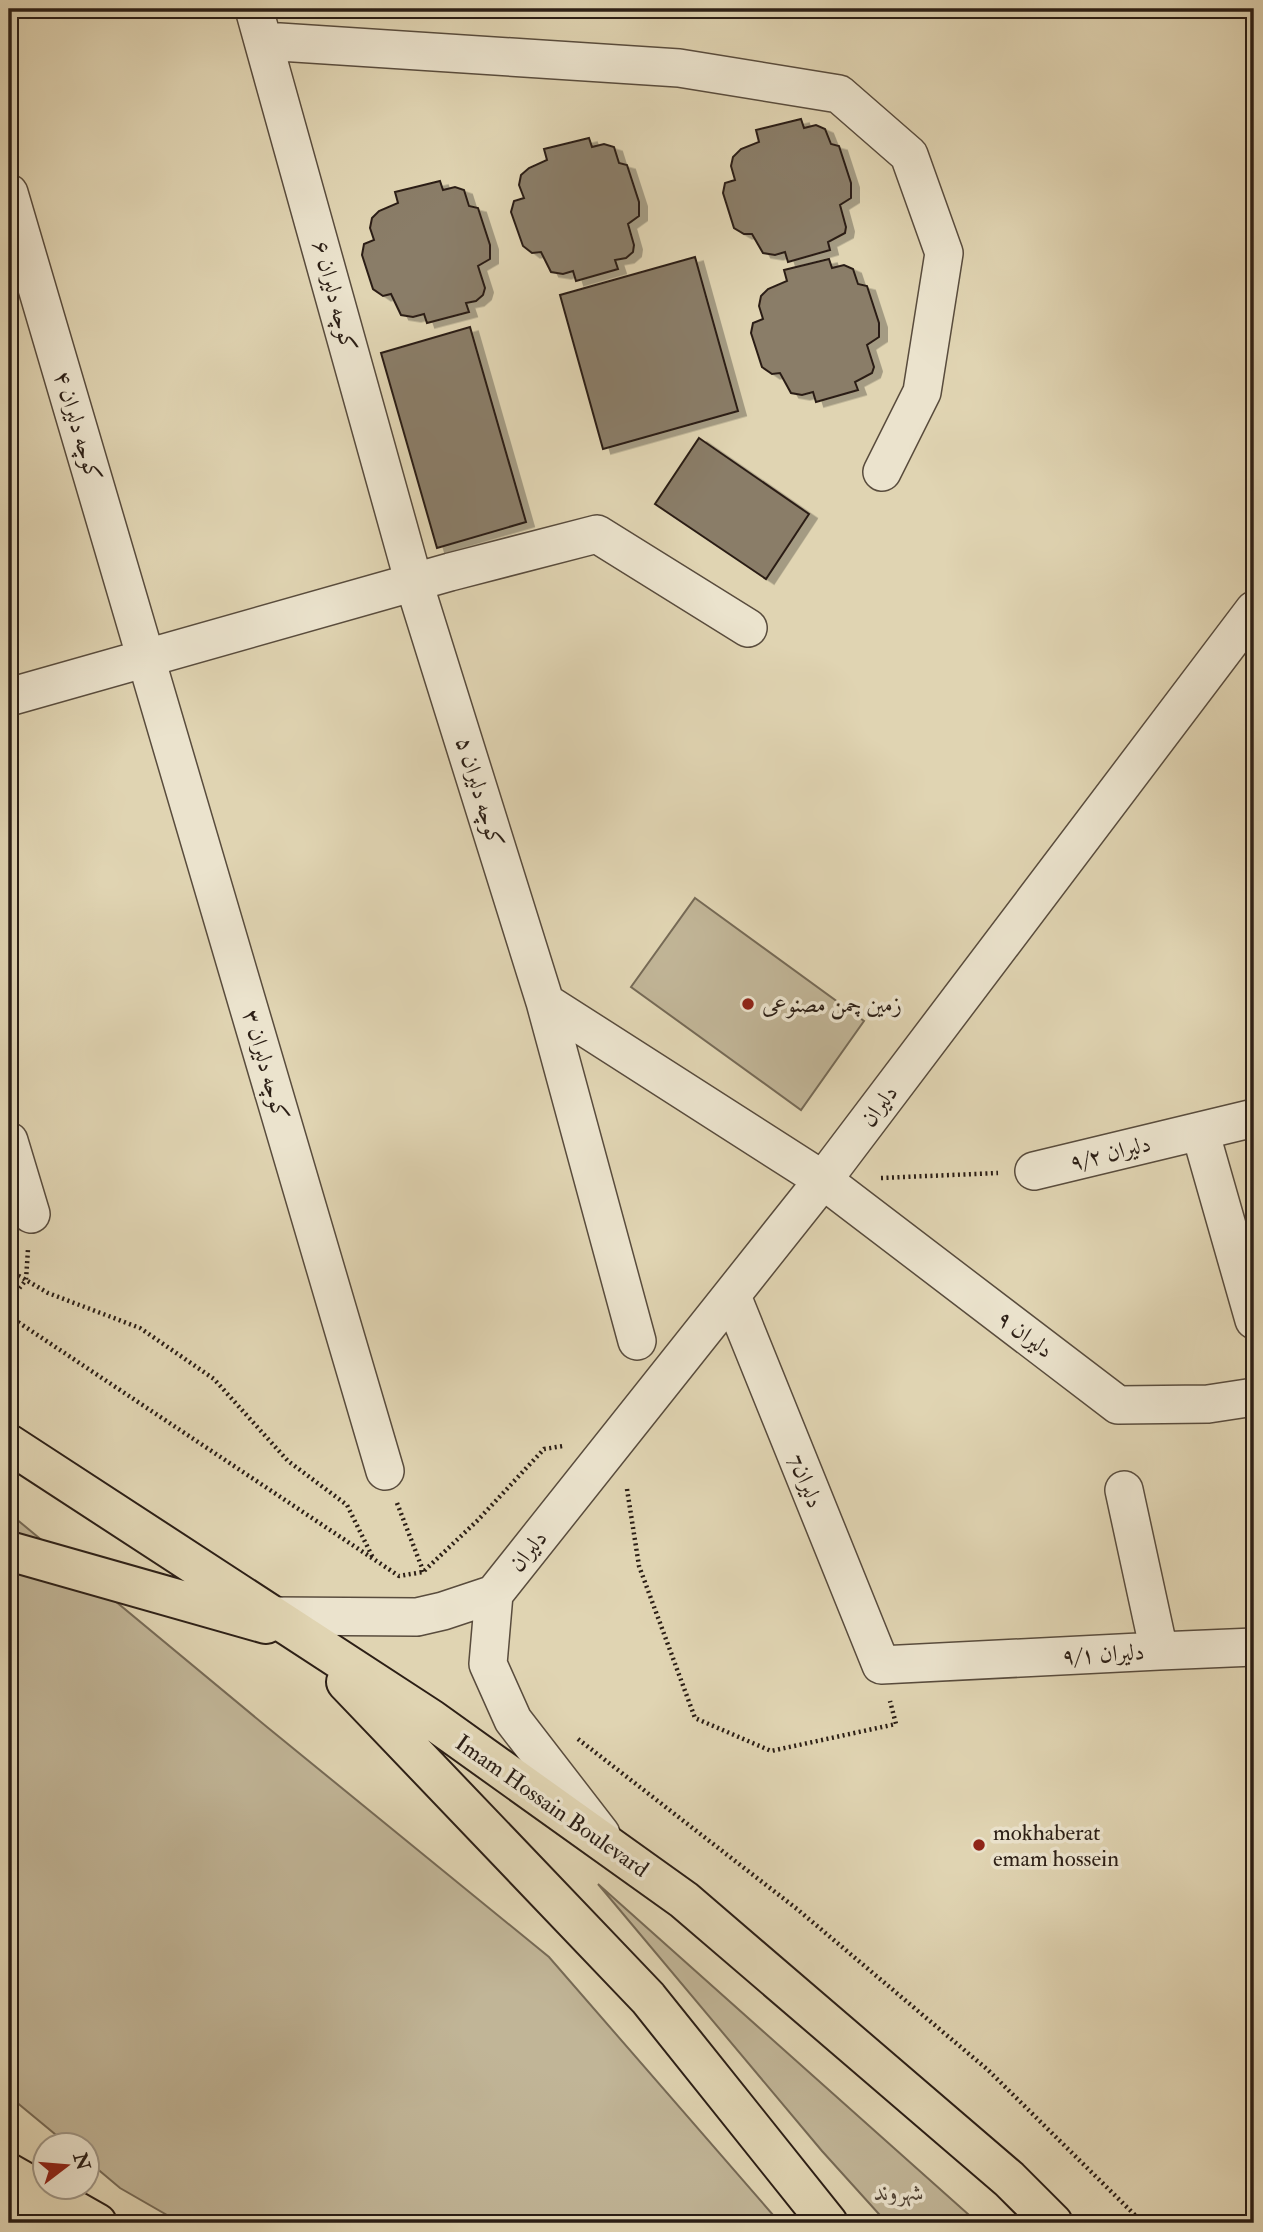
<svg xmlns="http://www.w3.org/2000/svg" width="1263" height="2232" font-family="'IM FELL Double Pica',Amiri,serif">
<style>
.green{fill:#c1b597;stroke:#766a56;stroke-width:2}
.building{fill:#8a7d67;stroke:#2c1f16;stroke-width:2;filter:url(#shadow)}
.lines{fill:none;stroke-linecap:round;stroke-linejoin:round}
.minor-casing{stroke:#594c3d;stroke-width:40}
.major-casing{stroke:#2c1f16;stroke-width:42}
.path{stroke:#2c1f16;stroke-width:4.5;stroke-dasharray:2 3.5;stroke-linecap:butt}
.minor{stroke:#ebe3cd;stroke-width:37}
.major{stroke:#e0d4b2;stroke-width:38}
.poi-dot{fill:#8f2418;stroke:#ebe3cd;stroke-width:2.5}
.labels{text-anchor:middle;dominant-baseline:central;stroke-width:7;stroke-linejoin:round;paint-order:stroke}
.street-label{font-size:23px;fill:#2c1f16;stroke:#ebe3cd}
.poi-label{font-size:23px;fill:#2c1f16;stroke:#ebe3cd;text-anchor:start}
.park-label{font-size:23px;font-style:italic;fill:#514436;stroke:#ebe3cd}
</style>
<defs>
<filter id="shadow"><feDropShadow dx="8" dy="4.5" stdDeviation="0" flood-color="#0004"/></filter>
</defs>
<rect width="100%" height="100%" fill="#e0d4b2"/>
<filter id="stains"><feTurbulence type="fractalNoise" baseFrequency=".00286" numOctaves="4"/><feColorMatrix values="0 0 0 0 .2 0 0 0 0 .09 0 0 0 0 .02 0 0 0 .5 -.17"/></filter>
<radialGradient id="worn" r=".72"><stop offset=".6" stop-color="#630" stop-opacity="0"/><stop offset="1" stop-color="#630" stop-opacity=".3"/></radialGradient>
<!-- green -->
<path class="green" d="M 695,898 L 864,1021 L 801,1110 L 631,987 Z
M 9,1513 L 267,1727 L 549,1957 L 780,2223 L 181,2223 L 120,2188 L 88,2161 L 88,2144 L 67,2144 L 9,2096 Z
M 598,1884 L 978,2223 L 887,2223 L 822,2151 Z"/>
<!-- building -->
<path class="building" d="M 801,119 L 804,128 L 816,125 L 825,129 L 831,144 L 839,146 L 851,183 L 851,198 L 840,205 L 846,227 L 845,233 L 828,242 L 830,250 L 788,262 L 785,252 L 775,255 L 763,253 L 752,234 L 744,234 L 734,228 L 723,193 L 725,183 L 735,180 L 731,166 L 733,157 L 741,149 L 759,142 L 756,130 Z
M 589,138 L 592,147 L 604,144 L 614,147 L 619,163 L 627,165 L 639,202 L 639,216 L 628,224 L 634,245 L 633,252 L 626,258 L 615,260 L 618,269 L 576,281 L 573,271 L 563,274 L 551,272 L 541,252 L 532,253 L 523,246 L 511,212 L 514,201 L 524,198 L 519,185 L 521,175 L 529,168 L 547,160 L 544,149 Z
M 440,181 L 443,190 L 455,187 L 464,190 L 469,206 L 478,208 L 490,245 L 490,259 L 478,266 L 485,288 L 483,295 L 476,301 L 466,303 L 469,312 L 427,323 L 424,314 L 413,317 L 401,315 L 391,294 L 383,296 L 373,289 L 362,255 L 364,244 L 374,240 L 370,228 L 372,218 L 379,211 L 398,203 L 395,192 Z
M 695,257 L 738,411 L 603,449 L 560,295 Z
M 829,259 L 832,268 L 844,265 L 853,269 L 858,284 L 867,286 L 879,323 L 879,337 L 867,345 L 874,367 L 872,373 L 855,382 L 858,390 L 816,402 L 813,392 L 802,395 L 791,393 L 780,373 L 772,374 L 762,367 L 751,333 L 753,323 L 763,319 L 759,306 L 761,296 L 768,289 L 787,281 L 784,270 Z
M 470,327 L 526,522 L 437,548 L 381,353 Z
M 699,438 L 809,514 L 766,579 L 655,504 Z"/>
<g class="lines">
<defs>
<path id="minor" d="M 254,9 L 414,583 L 545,1002 L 637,1341
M 264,41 L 679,68 L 839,94 L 909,155 L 944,253 L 922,392 L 882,472
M 9,193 L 385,1471
M 9,697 L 450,572 L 597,534 L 748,628
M 545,1002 L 823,1180 L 1118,1405 L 1208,1404 L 1254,1397
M 1200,1131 L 1254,1118
M 9,1141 L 31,1214
M 1034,1171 L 1200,1131 L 1254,1320
M 732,1296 L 881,1665 L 1159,1651 L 1124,1490
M 494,1594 L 488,1664 L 513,1720 L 601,1834
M 274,1616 L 417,1617 L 443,1611 L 494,1594 L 823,1180 L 1254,610
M 1159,1651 L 1254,1647"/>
<path id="major" d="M 9,1444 L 431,1719 L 684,1900 L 1009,2179 L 1053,2223
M 9,1551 L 266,1624
M 346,1682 L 648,1998 L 828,2223
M 9,2173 L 97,2223
M 9,2200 L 30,2223"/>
</defs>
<!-- minor casing -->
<use href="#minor" class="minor-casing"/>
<!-- major casing -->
<use href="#major" class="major-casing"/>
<!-- path -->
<path class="path" d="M 881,1178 L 998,1173
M 9,1270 L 48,1293 L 140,1328 L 214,1379 L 288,1461 L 347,1505 L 373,1558
M 9,1301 L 26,1280 L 28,1249
M 9,1316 L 399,1576 L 423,1572 L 478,1520 L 544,1449 L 563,1446
M 627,1489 L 639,1566 L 695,1718 L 771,1751 L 896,1724 L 890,1701
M 397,1503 L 424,1573
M 578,1739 L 797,1909 L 988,2070 L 1143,2223"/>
<!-- minor -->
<use href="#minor" class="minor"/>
<!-- major -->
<use href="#major" class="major"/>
</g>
<!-- markers -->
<g class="poi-dot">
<circle cx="748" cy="1004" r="7"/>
<circle cx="979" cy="1845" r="7"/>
</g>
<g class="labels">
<!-- street labels -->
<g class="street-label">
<text transform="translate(335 296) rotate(75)">کوچه دلیران ۶</text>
<text transform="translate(78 426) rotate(73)">کوچه دلیران ۴</text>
<text transform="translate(480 792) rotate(73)">کوچه دلیران ۵</text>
<text transform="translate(266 1065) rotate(74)">کوچه دلیران ۳</text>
<text transform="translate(879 1106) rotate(-53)">دلیران</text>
<text transform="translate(1110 1153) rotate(-14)">دلیران ۹/۲</text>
<text transform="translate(1025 1334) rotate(37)">دلیران ۹</text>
<text transform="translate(806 1481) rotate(68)">دلیران7</text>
<text transform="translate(528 1551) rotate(-51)">دلیران</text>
<text transform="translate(1103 1654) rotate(-3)">دلیران ۹/۱</text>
<text transform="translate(552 1806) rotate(35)">Imam Hossain Boulevard</text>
</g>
<!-- poi labels -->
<g class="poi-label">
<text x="762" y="1004">زمین چمن مصنوعی</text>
<text x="993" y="1832">mokhaberat<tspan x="993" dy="26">emam hossein</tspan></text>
</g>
<!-- park labels -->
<g class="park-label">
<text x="899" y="2192">شهروند</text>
</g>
</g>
<!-- margin -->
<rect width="1263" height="2232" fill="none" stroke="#e0d4b2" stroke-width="35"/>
<rect x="10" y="10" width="1242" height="2211" fill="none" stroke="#2c1f16" stroke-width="3.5"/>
<rect x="18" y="18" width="1228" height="2197" fill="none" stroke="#2c1f16" stroke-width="2"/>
<!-- north arrow -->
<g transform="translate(66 2166) rotate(74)"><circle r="33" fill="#ebe3cd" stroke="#9f9584" stroke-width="2"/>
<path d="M0-5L12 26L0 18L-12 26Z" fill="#8f2418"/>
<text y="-10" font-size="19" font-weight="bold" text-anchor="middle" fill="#2c1f16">N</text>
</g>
<rect width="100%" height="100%" filter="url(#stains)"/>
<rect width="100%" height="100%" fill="url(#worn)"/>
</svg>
